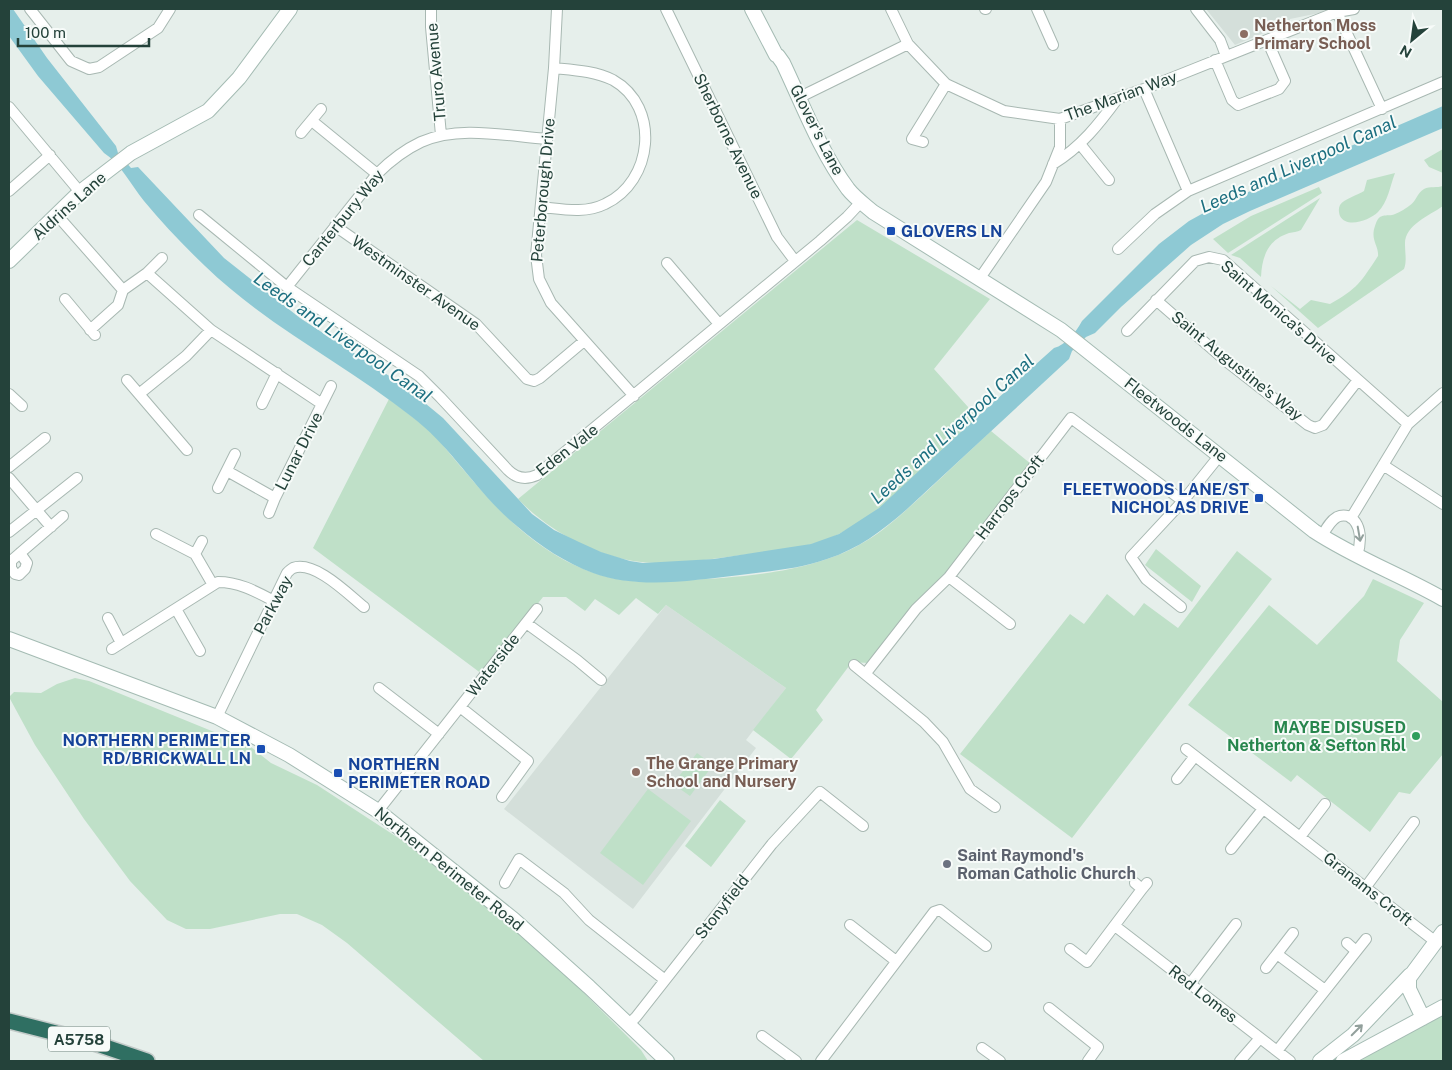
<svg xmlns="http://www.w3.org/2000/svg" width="1452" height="1070" font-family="'Public Sans',sans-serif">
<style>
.built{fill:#d4dfda}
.green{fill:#bfe0c8}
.water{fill:#8ec9d4}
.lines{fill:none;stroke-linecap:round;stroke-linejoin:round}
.street-casing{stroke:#a8b8b2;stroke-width:12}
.secondary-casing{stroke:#a4bbb3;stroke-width:16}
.highway-casing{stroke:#c2cac8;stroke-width:18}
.street{stroke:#fff;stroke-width:10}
.secondary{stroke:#fff;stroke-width:14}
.highway{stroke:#2f6f62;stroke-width:15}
.oneway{stroke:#92a09c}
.education-dot{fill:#8d6e63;stroke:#f7fbf9;stroke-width:2}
.transit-dot{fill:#1a4fb4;stroke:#f7fbf9;stroke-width:2}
.leisure-dot{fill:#2e9e5b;stroke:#f7fbf9;stroke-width:2}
.worship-dot{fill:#6b7280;stroke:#f7fbf9;stroke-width:2}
.labels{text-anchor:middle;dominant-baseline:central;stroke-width:4;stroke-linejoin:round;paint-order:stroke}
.shield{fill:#f7fbf9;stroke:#637a73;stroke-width:1}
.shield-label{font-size:15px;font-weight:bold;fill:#24423a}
.education-label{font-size:16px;font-weight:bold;fill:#785e54;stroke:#f7fbf9;text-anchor:start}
.street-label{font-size:16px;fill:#24423a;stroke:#f7fbf9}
.transit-label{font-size:16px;font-weight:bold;fill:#164399;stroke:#f7fbf9;text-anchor:start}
.leisure-label{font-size:16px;font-weight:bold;fill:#27864d;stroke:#f7fbf9;text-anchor:end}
.worship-label{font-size:16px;font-weight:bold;fill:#5b616d;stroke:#f7fbf9;text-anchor:start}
.water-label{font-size:18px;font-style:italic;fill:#1c6f80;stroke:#f7fbf9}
</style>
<rect width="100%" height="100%" fill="#e6efeb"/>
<!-- built -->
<path class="built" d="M 1206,9 L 1339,9 L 1290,19 L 1290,22 L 1235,45 Z
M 666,605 L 786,688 L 746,740 L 756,748 L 633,909 L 504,809 Z"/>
<!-- green -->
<path class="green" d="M 1443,149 L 1443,173 L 1429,167 L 1424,160 Z
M 1395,173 C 1390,186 1388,202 1378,212 C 1370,220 1347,229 1340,216 C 1339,213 1338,209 1340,205 C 1344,199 1358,195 1364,191 L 1367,180 Z
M 1443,186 L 1443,206 C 1429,216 1404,225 1405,245 C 1405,253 1407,261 1404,269 L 1318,328 L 1271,286 L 1300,309 L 1311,300 L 1330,304 C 1357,289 1361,282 1378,256 C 1379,246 1370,240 1375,226 C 1379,214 1382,216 1392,215 C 1397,214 1405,209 1409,206 C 1416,202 1417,193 1424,189 C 1430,186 1437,188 1443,186 Z
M 1319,187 L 1322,193 L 1228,253 L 1213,239 L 1251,216 Z
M 1320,198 L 1301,230 C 1297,232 1293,232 1289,233 C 1268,240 1262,256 1261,277 L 1240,258 L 1231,255 Z
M 857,220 L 990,299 L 934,369 L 977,417 C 935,457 891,507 839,534 C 812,548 779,550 750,554 C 718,558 672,566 641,562 C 596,557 549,531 518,499 Z
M 389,399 L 423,425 L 435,436 C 474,482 512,532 566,561 C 584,570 602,577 623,580 C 644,583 665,581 687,580 C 745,577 816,572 866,541 C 888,528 906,510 925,493 C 947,472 969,452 991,431 L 1031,464 L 947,576 L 868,663 L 852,662 L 816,710 L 823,720 L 791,759 L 753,730 L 786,688 L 666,605 L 658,614 L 636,598 L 619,615 L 595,599 L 585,611 L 566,597 L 543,597 L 482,674 L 313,548 Z
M 1156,549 L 1201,586 L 1192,602 L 1145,565 Z
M 1237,551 L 1272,579 L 1072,838 L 960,754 L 1070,614 L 1084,624 L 1107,594 L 1134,616 L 1144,603 L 1178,628 Z
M 1373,579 L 1424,603 L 1400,640 L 1397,661 L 1443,702 L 1443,754 L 1410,794 L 1399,792 L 1370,832 L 1297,775 L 1291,782 L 1188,705 L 1269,605 L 1317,645 L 1364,596 Z
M 75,678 L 89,681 L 251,747 L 271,763 L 317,785 L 403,841 L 459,882 L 517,930 L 572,981 L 641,1050 L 648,1061 L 484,1061 L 347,943 L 322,925 L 297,914 L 280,914 L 210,929 L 186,929 L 167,920 L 130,881 L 84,819 L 35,745 L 9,697 L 14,692 L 41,693 L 57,684 Z
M 697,753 L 713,765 L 690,796 L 673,784 Z
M 648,789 L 691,821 L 643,885 L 600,853 Z
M 720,800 L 746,821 L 711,867 L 685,846 Z
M 1443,1015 L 1443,1061 L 1360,1061 L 1359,1058 Z"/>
<!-- water -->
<path class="water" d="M 9,9 L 13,9 L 47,58 L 116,146 L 118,153 L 131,168 L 138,167 L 224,258 L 300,318 L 403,385 L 443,418 L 532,514 L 554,530 L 579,542 L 601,552 L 630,561 L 643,563 L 714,559 L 811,544 L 839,534 L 879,508 L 977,417 L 1054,348 C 1066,345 1076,332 1082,321 L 1159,244 L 1189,221 L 1209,210 L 1330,155 L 1443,106 L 1443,128 L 1250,211 L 1223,224 L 1191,245 L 1121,307 L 1095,333 L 1086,337 L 1072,351 L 1069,359 L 906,510 C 882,531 858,549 827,559 C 800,569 769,571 740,575 C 693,580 640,590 593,573 C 566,563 540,546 518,527 C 478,495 453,448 412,417 C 345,364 267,326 205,266 C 184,246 163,224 144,201 C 131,185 121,164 104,153 L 38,76 L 9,36 Z"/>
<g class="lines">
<defs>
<path id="street" d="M 30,9 L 71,61 L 89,69 L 99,67 L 158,28 L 170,9
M 431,9 L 431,27 L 441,135
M 557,9 L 554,68 L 536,255 L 539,279 L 551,303 L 634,396
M 666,9 L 777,237 L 795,261
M 891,9 L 908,44 L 946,84 L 1004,111 L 1060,119 L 1144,89 L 1337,12 L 1354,9
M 985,9 L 986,9
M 1037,9 L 1053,45
M 1196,9 L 1220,40 L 1226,56
M 1337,12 L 1382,109
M 1215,60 L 1232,100 L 1238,105 L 1279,89 L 1285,81 L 1267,40
M 1144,89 L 1188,191
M 800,97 L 908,44
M 9,107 L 80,192
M 312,121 L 377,174
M 301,133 L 321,109
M 923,142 L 912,139 L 946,84
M 1080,144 L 1109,180
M 1053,164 C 1081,147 1099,124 1118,98
M 9,191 L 50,155
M 541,207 C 562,209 585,214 605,204 C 653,182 661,107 613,80 C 595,71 574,70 554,68
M 56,214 L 123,290
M 199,215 L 287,287 L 419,376 L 440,397 L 508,470 C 516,478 526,480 537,475 L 820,241 L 847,217 L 861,202
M 335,226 L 476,324 L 527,379 L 534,381 L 540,378 L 584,341
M 1118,249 L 1155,214 L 1188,191 L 1443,82
M 667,263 L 719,324
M 147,273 L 211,330 L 322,404
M 980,278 L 1046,182 L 1060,147 L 1060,119
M 287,287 L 377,174 C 390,161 404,150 421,142 C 459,125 506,136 547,139
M 65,299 L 95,335
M 1156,300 L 1226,361 L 1308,425 L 1315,428 L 1323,425 L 1358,380
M 90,330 L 118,305 L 123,290 L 147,273 L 162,258
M 1127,331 L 1195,261 L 1209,257 L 1223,260 L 1408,424
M 127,380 L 187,450
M 9,394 L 22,406
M 139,394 L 186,356 L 211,330
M 262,404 L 277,373
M 1383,465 L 1443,504
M 9,467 L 45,438
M 227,471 L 275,498
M 9,478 L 51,527
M 218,488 L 235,454
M 269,513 L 275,498 L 331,386
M 1351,518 L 1408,424 L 1443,393
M 9,532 L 77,478
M 156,534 L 195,554 L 213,585
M 1322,536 C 1326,529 1330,521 1337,517 C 1341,515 1344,515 1348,516 C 1363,523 1361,544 1357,556
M 20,553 L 27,563 L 25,569 L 19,575 L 15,574 L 11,568 L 11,561 C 28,546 46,531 63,516
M 195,554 L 202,541
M 949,577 L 1010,624
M 1181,607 L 1146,579 L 1131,557 L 1183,501 L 1220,455
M 176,609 L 200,651
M 108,618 L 121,643
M 526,623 L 577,660 L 601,680
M 112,649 L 218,582 C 239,582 255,591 274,601
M 854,665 L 924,722 L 943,742 L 970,789 L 995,807
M 866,673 L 916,609 L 949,577 L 1071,418 L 1183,501
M 379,688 L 439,734
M 460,707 L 528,761 L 502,797
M 217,717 L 287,573 C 289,571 291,569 293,568 C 315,560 349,595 364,607
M 1186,749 L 1436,942
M 1177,779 L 1195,756
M 378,811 L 537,609
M 1300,837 L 1325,804
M 1231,849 L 1263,809
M 505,883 L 519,859 L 564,893 L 589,920 L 665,980
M 1135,883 L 1142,889 L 1147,883
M 1365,888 L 1414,822
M 850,925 L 896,961
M 1115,926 L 1290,1061
M 1347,943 L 1356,951
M 1070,949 L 1087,962 L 1142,889
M 1277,954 L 1325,990
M 1266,968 L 1293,933
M 1190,984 L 1236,924
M 1049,1008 L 1098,1047 L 1088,1061
M 629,1024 L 636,1017 L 772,844 L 820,792 L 863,826
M 762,1036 L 796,1061
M 982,1048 L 1000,1061
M 1277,1051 L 1366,939
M 821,1061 L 934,912 L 940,910 L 986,946
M 1240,1061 L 1260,1038"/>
<path id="secondary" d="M 752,9 L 776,55 L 778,56 L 783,63 C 803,105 820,151 848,189 C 855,198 865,205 873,212 L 1061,330 L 1314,531 C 1355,558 1401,575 1443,599
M 9,261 L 80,192 L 131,153 L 208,111 L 239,78 L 290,9
M 9,639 L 217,717 L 289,755 L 378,811 L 513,919 L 589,987 L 667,1061
M 1423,1018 L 1409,989 L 1409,978 L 1443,932
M 1320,1061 L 1353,1035 L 1410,975
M 1343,1061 L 1443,1007"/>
<path id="highway" d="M 9,1021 L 91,1042 L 147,1061"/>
</defs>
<!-- street casing -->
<use href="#street" class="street-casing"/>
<!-- secondary casing -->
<use href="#secondary" class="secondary-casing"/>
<!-- highway casing -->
<use href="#highway" class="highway-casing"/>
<!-- street -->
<use href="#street" class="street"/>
<!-- secondary -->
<use href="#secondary" class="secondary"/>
<!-- highway -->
<use href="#highway" class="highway"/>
</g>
<!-- one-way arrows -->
<defs><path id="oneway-shaft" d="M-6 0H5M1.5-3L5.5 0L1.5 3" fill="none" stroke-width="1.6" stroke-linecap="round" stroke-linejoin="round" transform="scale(1.25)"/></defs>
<g class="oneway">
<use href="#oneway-shaft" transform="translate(1359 534) rotate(80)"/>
<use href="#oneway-shaft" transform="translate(1357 1030) rotate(-45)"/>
</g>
<!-- markers -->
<g class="education-dot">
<circle cx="1244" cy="34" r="5"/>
<circle cx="636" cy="772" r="5"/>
</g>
<g class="transit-dot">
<rect x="886" y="226" width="10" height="10" rx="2.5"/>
<rect x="1254" y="493" width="10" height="10" rx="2.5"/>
<rect x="256" y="744" width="10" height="10" rx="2.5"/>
<rect x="333" y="768" width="10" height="10" rx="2.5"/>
</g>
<circle class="leisure-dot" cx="1416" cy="736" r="5"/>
<circle class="worship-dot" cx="947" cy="864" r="5"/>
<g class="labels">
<!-- shield labels -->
<rect class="shield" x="48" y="1026.5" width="62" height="25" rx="4"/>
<g class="shield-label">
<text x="79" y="1039">A5758</text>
</g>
<!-- education labels -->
<g class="education-label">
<text x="1254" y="25">Netherton Moss<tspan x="1254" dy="18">Primary School</tspan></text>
<text x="646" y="763">The Grange Primary<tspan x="646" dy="18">School and Nursery</tspan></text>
</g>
<!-- street labels -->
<g class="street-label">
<text transform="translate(436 72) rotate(-95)">Truro Avenue</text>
<text transform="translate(1121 96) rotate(-20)">The Marian Way</text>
<text transform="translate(817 130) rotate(63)">Glover's Lane</text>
<text transform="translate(728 136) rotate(64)">Sherborne Avenue</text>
<text transform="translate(543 190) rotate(-85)">Peterborough Drive</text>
<text transform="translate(69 206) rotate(-42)">Aldrins Lane</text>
<text transform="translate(343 218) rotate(-51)">Canterbury Way</text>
<text transform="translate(416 283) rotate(35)">Westminster Avenue</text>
<text transform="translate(1279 312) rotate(41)">Saint Monica's Drive</text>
<text transform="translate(1237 366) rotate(39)">Saint Augustine's Way</text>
<text transform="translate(1176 420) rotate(38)">Fleetwoods Lane</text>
<text transform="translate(567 450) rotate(-38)">Eden Vale</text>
<text transform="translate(299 451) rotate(-63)">Lunar Drive</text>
<text transform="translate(1010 497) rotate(-53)">Harrops Croft</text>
<text transform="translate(273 605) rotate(-62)">Parkway</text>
<text transform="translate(493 665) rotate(-52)">Waterside</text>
<text transform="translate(449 869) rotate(39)">Northern Perimeter Road</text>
<text transform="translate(1368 889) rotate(38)">Granams Croft</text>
<text transform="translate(722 907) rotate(-52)">Stonyfield</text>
<text transform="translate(1203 994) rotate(38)">Red Lomes</text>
</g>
<!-- transit labels -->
<g class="transit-label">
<text x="901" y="231">GLOVERS LN</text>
<text x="1249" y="489" text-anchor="end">FLEETWOODS LANE/ST<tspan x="1249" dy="18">NICHOLAS DRIVE</tspan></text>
<text x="251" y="740" text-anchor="end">NORTHERN PERIMETER<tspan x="251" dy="18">RD/BRICKWALL LN</tspan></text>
<text x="348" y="764">NORTHERN<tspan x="348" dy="18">PERIMETER ROAD</tspan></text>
</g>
<!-- leisure labels -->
<g class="leisure-label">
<text x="1406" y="727">MAYBE DISUSED<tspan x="1406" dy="18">Netherton &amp; Sefton Rbl</tspan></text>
</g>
<!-- worship labels -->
<g class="worship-label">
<text x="957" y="855">Saint Raymond's<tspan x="957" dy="18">Roman Catholic Church</tspan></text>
</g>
<!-- water labels -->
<g class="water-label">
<text transform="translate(1298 164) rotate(-24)">Leeds and Liverpool Canal</text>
<text transform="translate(343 337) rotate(35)">Leeds and Liverpool Canal</text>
<text transform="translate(952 429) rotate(-42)">Leeds and Liverpool Canal</text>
</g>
</g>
<!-- border -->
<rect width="1452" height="1070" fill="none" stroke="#24423a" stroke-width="20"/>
<!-- north arrow -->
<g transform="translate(1412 40) rotate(209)" stroke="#f7fbf9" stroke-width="4" paint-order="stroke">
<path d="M0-4L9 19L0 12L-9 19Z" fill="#24423a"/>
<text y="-8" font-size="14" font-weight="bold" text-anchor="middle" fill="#24423a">N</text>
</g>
<!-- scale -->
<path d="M18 38v8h131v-8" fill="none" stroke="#24423a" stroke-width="2.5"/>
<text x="25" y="38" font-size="15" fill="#24423a" stroke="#f7fbf9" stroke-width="4" paint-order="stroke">100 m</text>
</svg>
